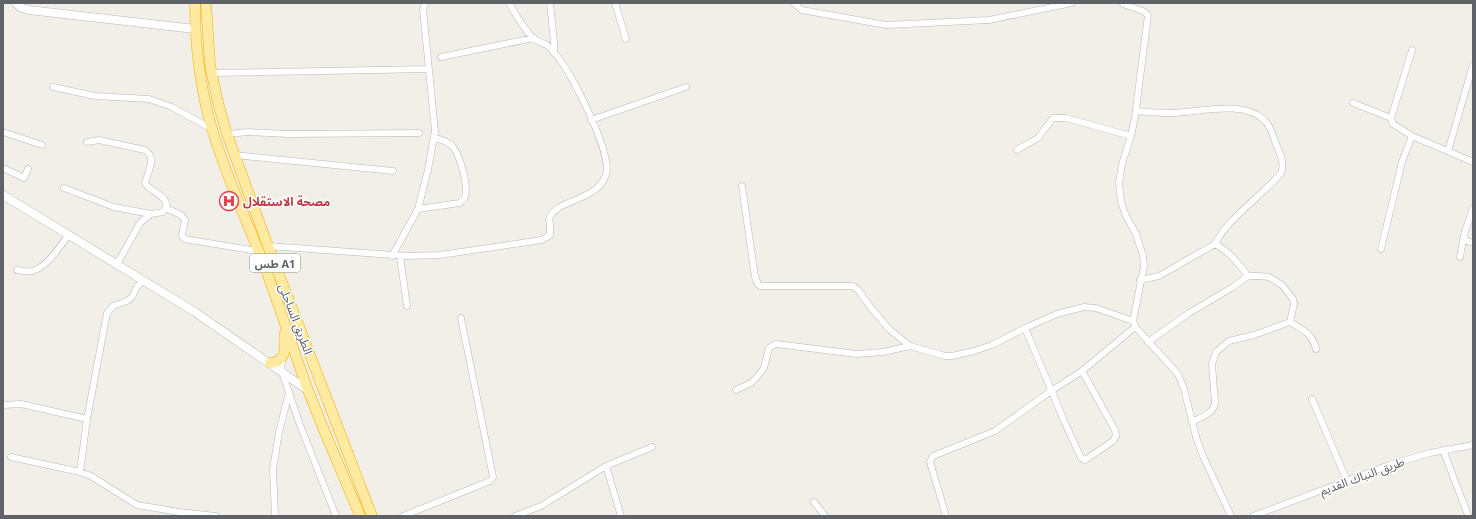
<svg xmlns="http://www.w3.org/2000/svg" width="1476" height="519" font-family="'Noto Sans','Noto Sans Arabic',sans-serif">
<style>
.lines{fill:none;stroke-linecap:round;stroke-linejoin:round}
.minor-casing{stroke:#b5b8bc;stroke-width:7}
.tertiary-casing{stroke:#b5b8bc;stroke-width:9}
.trunk-casing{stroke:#f9ab00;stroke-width:11}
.minor{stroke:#fff;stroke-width:6}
.tertiary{stroke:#fff;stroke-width:8}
.trunk{stroke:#feeaa1;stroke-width:10}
.labels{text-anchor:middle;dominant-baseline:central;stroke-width:3;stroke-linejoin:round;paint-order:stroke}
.shield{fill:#fff;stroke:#8f9295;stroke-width:1}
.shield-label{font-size:11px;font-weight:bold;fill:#5f6368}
.health-label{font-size:12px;font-weight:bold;fill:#be3a42;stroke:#fff;text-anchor:start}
.street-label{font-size:12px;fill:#5f6368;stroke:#fff}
</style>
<rect width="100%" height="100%" fill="#f1efe8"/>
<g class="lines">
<defs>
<path id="minor" d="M 550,3 L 554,42 L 554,53
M 615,3 L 626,39
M 794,3 L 802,10 L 886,25 L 989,20 L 1072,3
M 1123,3 L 1123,4 L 1143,11 L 1148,15 L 1135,117 L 1131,136 L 1122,164 L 1119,183 L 1121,202 L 1126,216 L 1136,234 L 1143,256 L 1144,266 L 1133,321 L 1137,329 L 1178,374 L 1184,389 L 1196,437 L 1203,456 L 1231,516
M 1412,50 L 1391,118 L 1393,124 L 1412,136 L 1473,162
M 441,57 L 534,38
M 212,73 L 429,69
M 53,87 L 95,96 L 149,99 L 172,107 L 212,129
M 1353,103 L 1391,118
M 1136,111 C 1147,112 1158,113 1170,113 C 1197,113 1242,99 1264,120 C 1271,126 1273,136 1276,144 C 1280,154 1285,162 1281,173 C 1263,195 1227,219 1215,244
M 591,120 L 686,87
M 3,132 L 42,145
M 227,134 L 248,132 L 288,134 L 419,133
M 87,142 L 99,140 L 145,150 C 157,157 148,172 145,183 C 150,193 175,197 163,212 L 151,214 L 140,223 L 117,264
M 1017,150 L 1038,138 L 1053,118 L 1066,118 L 1131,136
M 1448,151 L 1473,65
M 233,155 L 393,171
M 3,168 L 24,178 L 28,169
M 742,186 L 755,277 L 758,284 L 760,286 L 853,286 L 858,290 L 872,309 L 889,329 L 905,342 L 910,346 L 945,356 L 952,356 L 974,351 L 992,345 L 1025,328 L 1057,314 L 1084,307 L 1096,308 L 1133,321
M 64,188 L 114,207 L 151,214
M 166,208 L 181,215 L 185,220 L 182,235 L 184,239 L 258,251
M 418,209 L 460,203 C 460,202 464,199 464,199 C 470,189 460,156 453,147 C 449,141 440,140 434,137
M 1464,240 L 1473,243
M 268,246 L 407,256 L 440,255 L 542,240 L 550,235 L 550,223 L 549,220 C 554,198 596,203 606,175 C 613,155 572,73 557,56 C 554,52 550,48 547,45 C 542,43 537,41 533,38 C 523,28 516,15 509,3
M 1381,249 L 1402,162 L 1412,136
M 392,256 L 418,209 L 428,170 L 435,131 L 423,9 L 426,3
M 400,256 L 407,306
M 1460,257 L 1464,235 L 1473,208
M 17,270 C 22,271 28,272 33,271 C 46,267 61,246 68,235
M 143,280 L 137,287 L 132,297 L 127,301 L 113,306 L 107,313 L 87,419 L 80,472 L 91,476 L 137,505 L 179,512 L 216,516
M 1140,280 L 1159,276 L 1215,244 C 1229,251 1239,264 1248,276
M 1025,328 L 1065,423 L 1081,458 L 1085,460 L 1113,441 L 1116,436 L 1115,430 L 1082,371
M 1148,342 L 1189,313 L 1233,287 L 1248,276 L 1259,276 L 1269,277 L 1282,285 L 1293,299 L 1294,304 L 1290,322
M 283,358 L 281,366 L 282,372 L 300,425 L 336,516
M 736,390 L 751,383 L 756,378 L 764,368 L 769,348 L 772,346 L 776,344 L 857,354 L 883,352 L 910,346
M 1312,399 L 1347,481
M 3,405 L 21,404 L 87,419
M 1192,422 C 1201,417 1213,414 1215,403 L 1212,364 L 1216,352 L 1229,341 L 1254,335 L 1290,322 C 1302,329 1313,334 1316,349
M 1443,450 L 1468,515
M 11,457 L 80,472
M 606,466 L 621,516
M 814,502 L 825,516
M 275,516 L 273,469 L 279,432 L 289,393
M 403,516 L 490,481 L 493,477 L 461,318
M 515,516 L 541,506 L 606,466 L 652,447
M 946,516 L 930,462 L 933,456 L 995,431 L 1051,391 L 1082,371 L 1135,327
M 1253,516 L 1389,465 L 1430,453 L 1473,445"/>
<path id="tertiary" d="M 16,3 L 20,7 L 29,10 L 195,29
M 3,195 L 195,312 L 309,391"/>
<path id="trunk" d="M 195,3 C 195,45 200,88 212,129 C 226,176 247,221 265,267 C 280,308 293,349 308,390 C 324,432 343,474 360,516
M 206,3 L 210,65 L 218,103 L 227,134 L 268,246 L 372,516
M 270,363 C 287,362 285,347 285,333"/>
</defs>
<!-- minor casing -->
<use href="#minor" class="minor-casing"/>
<!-- tertiary casing -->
<use href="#tertiary" class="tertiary-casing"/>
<!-- trunk casing -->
<use href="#trunk" class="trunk-casing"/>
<!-- minor -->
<use href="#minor" class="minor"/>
<!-- tertiary -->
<use href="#tertiary" class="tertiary"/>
<!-- trunk -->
<use href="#trunk" class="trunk"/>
</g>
<!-- icons -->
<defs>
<symbol id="hospital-ring" viewBox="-11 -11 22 22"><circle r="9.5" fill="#fff" stroke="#e0444e" stroke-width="1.5"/><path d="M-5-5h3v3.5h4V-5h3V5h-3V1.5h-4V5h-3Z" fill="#e0444e"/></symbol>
</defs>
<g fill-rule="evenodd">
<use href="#hospital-ring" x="218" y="190" width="22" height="22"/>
</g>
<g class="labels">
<!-- shield labels -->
<rect class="shield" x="250" y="254" width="50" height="18" rx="3"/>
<g class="shield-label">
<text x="275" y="263">طس A1</text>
</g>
<!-- health labels -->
<g class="health-label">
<text x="243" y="201">مصحة الاستقلال</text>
</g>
<!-- street labels -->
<g class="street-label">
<text transform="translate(296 319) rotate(69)">الطريق الساحلى</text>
<text transform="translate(1362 476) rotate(-20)">طريق النباك القديم</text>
</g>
</g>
<!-- border -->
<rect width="1476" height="519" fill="none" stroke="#5f6368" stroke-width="8"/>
</svg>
